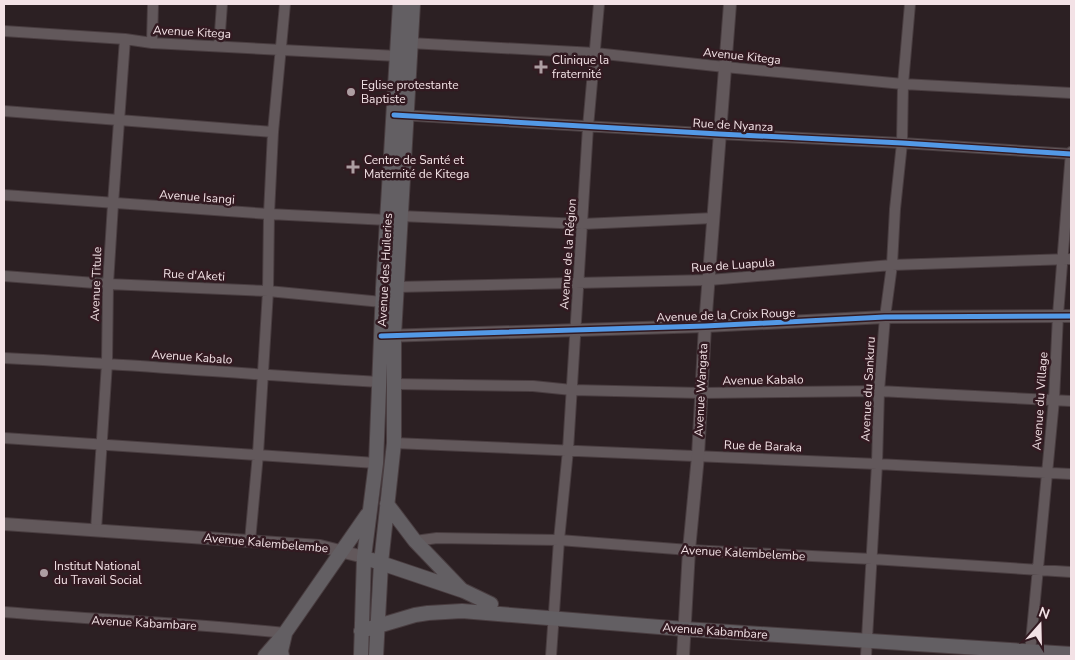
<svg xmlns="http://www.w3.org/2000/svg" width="1075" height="660" font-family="'Nunito Sans',sans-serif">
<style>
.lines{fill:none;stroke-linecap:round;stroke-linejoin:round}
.minor-casing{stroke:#493d40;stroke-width:12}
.tertiary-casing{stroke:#493d40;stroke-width:14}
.secondary-casing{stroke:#493d40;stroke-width:16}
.minor{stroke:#62585b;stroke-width:10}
.tertiary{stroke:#62585b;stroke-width:12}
.secondary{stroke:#635f63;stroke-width:14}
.cycleway-casing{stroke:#321a21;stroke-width:8}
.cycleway{stroke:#5399e6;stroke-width:5}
.poi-dot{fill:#ad9ea2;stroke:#321a21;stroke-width:2}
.labels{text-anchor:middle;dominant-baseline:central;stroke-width:5;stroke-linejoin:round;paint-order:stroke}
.street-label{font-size:12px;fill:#f3e2e6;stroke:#321a21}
.poi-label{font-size:12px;fill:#f3e2e6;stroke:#321a21;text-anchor:start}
</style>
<rect width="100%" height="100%" fill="#2c2023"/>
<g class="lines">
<defs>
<path id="minor" d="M 4,31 L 125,39 L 152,43 L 397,56
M 152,43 L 153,4
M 410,43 L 595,53 L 725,67 L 903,84 L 1071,93
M 219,46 L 222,4
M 4,111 L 273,132
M 400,115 L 719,134 L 902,143 L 1071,154
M 4,195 L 269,214 L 388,220
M 400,216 L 582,224 L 714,218
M 4,276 L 108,284 L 268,291 L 382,302
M 396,287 L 709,280 L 892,265 L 1071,259
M 4,358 C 129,364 254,375 379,382
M 394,384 L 533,386 L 572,390 L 701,393 L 879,391 L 1071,401
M 4,438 L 376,463
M 394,443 L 877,464 L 1071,474
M 96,530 L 107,363 L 108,284 L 113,204 L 125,39
M 250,541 L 258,454 L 268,291 L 269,214 L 273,132 L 285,4
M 415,541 L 437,538 L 559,540 L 689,550 L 872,559 L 1071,572
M 4,612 C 97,620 191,623 285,633
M 1030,652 L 1054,400 L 1058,315 L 1071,152
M 551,656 L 559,540 L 568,450 L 588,127 L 599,4
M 866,656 L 877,464 L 879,391 L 885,317 L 892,265 L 895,209 L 902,143 L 903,84 L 910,4"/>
<path id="tertiary" d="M 384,336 L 705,326 L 885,317 L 1071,316
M 4,524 L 320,546 L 364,557
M 683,656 L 689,550 L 698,456 L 705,326 L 730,4"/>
<path id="secondary" d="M 387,504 L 415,541 L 461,589
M 372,560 L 464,591 L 491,604
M 361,631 L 415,615 L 428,613 L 462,611 L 684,629 L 1071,654
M 265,656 L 285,633 L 367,515
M 282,656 L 281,651 L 285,634
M 361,656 L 364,557 L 376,463 L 383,288 L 400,4
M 376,656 L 381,563 L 394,443 L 394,335 L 413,4"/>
</defs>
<!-- minor casing -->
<use href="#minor" class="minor-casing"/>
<!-- tertiary casing -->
<use href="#tertiary" class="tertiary-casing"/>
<!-- secondary casing -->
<use href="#secondary" class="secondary-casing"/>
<!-- minor -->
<use href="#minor" class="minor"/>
<!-- tertiary -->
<use href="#tertiary" class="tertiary"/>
<!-- secondary -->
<use href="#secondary" class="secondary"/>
<defs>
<path id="cycleway" d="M 394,115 L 719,134 L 902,143 L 1071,154
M 381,336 L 705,326 L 885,317 L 1071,316"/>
</defs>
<!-- cycleway casing -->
<use href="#cycleway" class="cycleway-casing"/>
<!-- cycleway -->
<use href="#cycleway" class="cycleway"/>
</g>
<!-- markers -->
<g class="poi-dot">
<path d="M538.5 59.5h5v5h5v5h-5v5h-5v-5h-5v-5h5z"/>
<circle cx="351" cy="92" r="5"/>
<path d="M350.5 159.5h5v5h5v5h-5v5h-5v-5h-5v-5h5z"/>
<circle cx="44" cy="573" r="5"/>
</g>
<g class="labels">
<!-- street labels -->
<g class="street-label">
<text transform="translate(192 32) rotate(3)">Avenue Kitega</text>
<text transform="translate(742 56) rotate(6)">Avenue Kitega</text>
<text transform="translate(733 125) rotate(3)">Rue de Nyanza</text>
<text transform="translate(197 197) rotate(4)">Avenue Isangi</text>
<text transform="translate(568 254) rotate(-86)">Avenue de la Région</text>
<text transform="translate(733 265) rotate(-4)">Rue de Luapula</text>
<text transform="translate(385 270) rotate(-87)">Avenue des Huileries</text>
<text transform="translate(194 275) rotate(3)">Rue d'Aketi</text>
<text transform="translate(96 284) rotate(-88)">Avenue Titule</text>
<text transform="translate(726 315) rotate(-2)">Avenue de la Croix Rouge</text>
<text transform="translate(192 357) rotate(4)">Avenue Kabalo</text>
<text transform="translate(763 380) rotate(-1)">Avenue Kabalo</text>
<text transform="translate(868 389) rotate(-87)">Avenue du Sankuru</text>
<text transform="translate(701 390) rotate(-87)">Avenue Wangata</text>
<text transform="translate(1040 401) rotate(-86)">Avenue du Village</text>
<text transform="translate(763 446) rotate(2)">Rue de Baraka</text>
<text transform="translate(266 543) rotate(5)">Avenue Kalembelembe</text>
<text transform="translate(743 553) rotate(3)">Avenue Kalembelembe</text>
<text transform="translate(144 623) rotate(3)">Avenue Kabambare</text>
<text transform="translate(715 631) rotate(4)">Avenue Kabambare</text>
</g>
<!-- poi labels -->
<g class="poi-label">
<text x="552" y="60">Clinique la<tspan x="552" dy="14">fraternité</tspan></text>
<text x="361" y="85">Eglise protestante<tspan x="361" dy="14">Baptiste</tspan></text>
<text x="364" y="160">Centre de Santé et<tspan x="364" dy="14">Maternité de Kitega</tspan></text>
<text x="54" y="566">Institut National<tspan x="54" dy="14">du Travail Social</tspan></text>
</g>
</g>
<!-- border -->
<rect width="1075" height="660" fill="none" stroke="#f3e2e6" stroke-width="10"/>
<!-- north arrow -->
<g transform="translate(1040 625) rotate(20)" stroke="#321a21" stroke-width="4" paint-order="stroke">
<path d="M0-4L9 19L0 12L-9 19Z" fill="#f3e2e6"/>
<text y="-8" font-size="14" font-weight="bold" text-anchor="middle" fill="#f3e2e6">N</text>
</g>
</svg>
